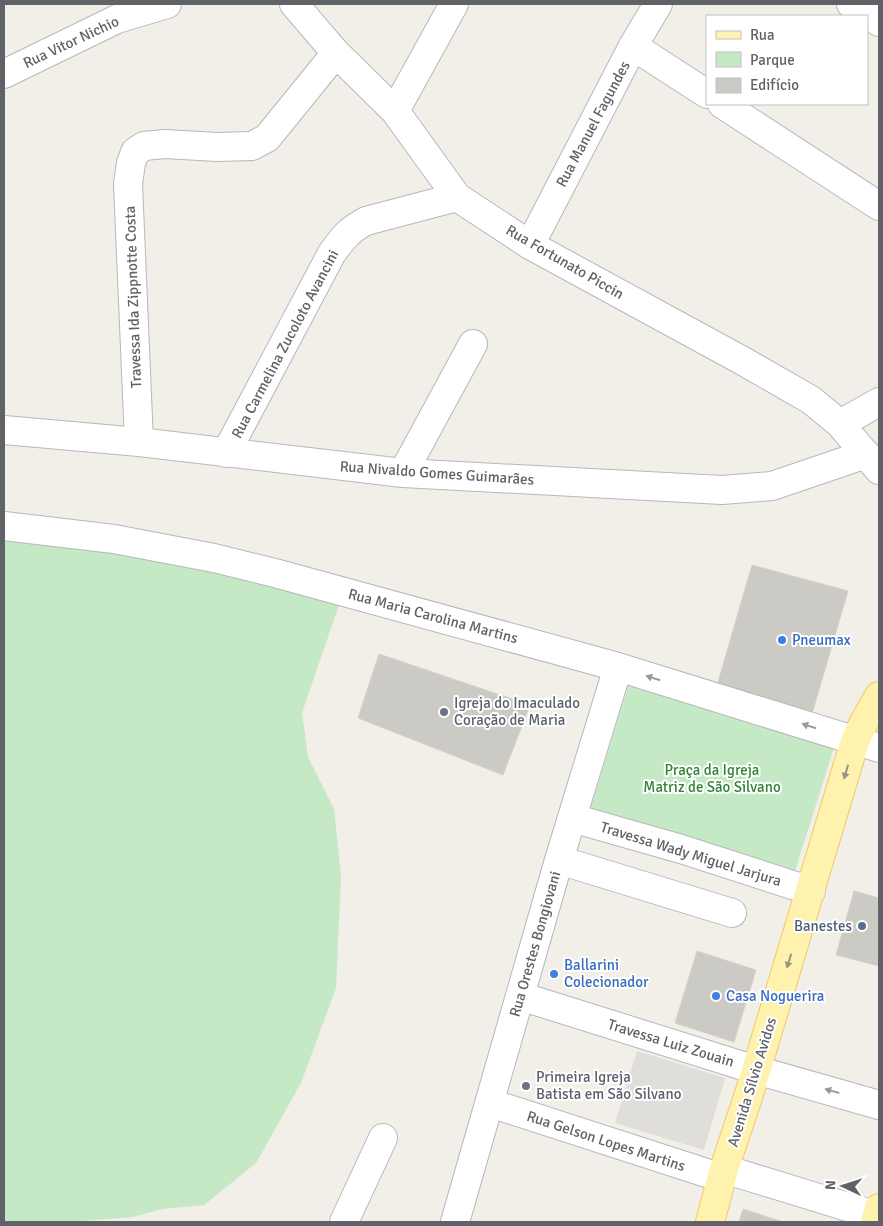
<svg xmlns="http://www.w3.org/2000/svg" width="883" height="1226" font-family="Signika,sans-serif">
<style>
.industrial{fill:#e0deda}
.green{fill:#c5e8c5}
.building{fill:#cccac5;stroke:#d6d1c6}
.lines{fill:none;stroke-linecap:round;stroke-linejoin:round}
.minor-casing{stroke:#b5b8bc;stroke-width:30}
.major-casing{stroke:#f2c960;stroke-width:30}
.minor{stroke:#fff;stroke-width:28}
.major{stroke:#fff2af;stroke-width:28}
.oneway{fill:#979a9d}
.oneway2{fill:#979581}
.shop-dot{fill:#3f7fe0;stroke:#fff;stroke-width:2}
.worship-dot{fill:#6b7280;stroke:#fff;stroke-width:2}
.service-dot{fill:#5c6f8a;stroke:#fff;stroke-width:2}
.labels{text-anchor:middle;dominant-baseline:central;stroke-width:4;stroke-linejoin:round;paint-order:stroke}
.street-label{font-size:15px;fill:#5f6368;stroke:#fff}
.shop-label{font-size:15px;fill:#366cbe;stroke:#fff;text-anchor:start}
.worship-label{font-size:15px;fill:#5b616d;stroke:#fff;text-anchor:start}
.park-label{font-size:15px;fill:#348238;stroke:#fff}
.service-label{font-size:15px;fill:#4e5e75;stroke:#fff;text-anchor:end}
</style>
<rect width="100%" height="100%" fill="#f1efe8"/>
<!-- industrial -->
<path class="industrial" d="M 637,1051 L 725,1078 L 704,1150 L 615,1123 Z"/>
<!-- green -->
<path class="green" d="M 4,541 L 99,548 L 232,573 L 340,602 L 302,713 L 308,757 L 334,809 L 341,876 L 336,988 L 301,1083 L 256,1163 L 204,1205 L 162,1209 L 133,1217 L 72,1222 L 4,1222 Z
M 629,684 L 834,748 L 794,874 L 590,810 Z"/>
<!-- building -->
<path class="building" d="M 752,565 L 848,591 L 811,717 L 716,689 Z
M 379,654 L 530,705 L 503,775 L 358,718 Z
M 854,891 L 879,898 L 879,966 L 836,955 Z
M 697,951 L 756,970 L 734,1042 L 675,1023 Z
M 743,1209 L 783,1222 L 739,1222 Z"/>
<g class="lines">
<defs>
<path id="minor" d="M 294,4 L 336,53 L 395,111 L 457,197 L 530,245 L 743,361 L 811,400 L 840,424 L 879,470
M 851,4 L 879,22
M 633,46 L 707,94
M 4,74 L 117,19 L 167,4
M 722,104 L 879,206
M 395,111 L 454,4
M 530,245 L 633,46 L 658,4
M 840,424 L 879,402
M 4,430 L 139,442 L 403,473 L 722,490 L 772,486 L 866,454
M 139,442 L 128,184 L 131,163 L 135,152 L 144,146 L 165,144 L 217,147 L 252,146 L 267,138 L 336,53
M 226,453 L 332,253 C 343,238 349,230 366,221 L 457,197
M 403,473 L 473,344
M 4,526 L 114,539 L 214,558 L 275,573 L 618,667 L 879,748
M 572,818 L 681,849 L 811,891
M 559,860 L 732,913
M 520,996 L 756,1070 L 879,1105
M 490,1103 L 722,1178
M 724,1169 L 877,1216
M 344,1222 L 383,1138
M 455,1222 L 559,860 L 618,667"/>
<path id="major" d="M 710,1222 L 724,1169 L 749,1094 L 855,741 L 864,722 L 879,696
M 875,1222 L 879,1208"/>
</defs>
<!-- minor casing -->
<use href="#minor" class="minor-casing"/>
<!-- major casing -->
<use href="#major" class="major-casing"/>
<!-- minor -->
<use href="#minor" class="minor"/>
<!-- major -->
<use href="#major" class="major"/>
</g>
<!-- one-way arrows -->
<defs><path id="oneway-solid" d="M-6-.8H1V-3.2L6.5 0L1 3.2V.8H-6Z" transform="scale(1.25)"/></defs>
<g class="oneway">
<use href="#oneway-solid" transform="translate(653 678) rotate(-163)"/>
<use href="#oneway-solid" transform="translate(809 726) rotate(-163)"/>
<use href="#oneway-solid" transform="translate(832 1091) rotate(-164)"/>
</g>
<g class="oneway2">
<use href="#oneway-solid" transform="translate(846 772) rotate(106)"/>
<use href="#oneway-solid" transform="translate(789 961) rotate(107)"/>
</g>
<!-- markers -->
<g class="shop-dot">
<circle cx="782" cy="640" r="5"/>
<circle cx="554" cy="974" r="5"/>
<circle cx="716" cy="996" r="5"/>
</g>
<g class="worship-dot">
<circle cx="444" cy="712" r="5"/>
<circle cx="526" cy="1086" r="5"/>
</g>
<circle class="service-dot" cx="862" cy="926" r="5"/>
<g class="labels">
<!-- street labels -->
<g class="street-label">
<text transform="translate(71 42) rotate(-25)">Rua Vitor Nichio</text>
<text transform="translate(593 124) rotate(-62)">Rua Manuel Fagundes</text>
<text transform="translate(565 262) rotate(30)">Rua Fortunato Piccin</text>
<text transform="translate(133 297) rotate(-92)">Travessa Ida Zippnotte Costa</text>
<text transform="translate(285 344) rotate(-62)">Rua Carmelina Zucoloto Avancini</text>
<text transform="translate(437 473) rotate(4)">Rua Nivaldo Gomes Guimarães</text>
<text transform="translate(433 616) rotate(15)">Rua Maria Carolina Martins</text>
<text transform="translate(691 854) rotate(17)">Travessa Wady Miguel Jarjura</text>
<text transform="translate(535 944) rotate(-74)">Rua Orestes Bongiovani</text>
<text transform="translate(671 1043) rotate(17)">Travessa Luiz Zouain</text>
<text transform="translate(752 1082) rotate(-73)">Avenida Sílvio Avidos</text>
<text transform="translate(606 1141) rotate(18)">Rua Gelson Lopes Martins</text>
</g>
<!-- shop labels -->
<g class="shop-label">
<text x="792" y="640">Pneumax</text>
<text x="564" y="965">Ballarini<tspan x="564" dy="17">Colecionador</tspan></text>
<text x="726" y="996">Casa Noguerira</text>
</g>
<!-- worship labels -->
<g class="worship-label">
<text x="454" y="703">Igreja do Imaculado<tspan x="454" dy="17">Coração de Maria</tspan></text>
<text x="536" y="1077">Primeira Igreja<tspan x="536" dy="17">Batista em São Silvano</tspan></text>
</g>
<!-- park labels -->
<g class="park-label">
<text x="712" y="770">Praça da Igreja<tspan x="712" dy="17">Matriz de São Silvano</tspan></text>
</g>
<!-- service labels -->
<g class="service-label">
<text x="852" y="926">Banestes</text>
</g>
</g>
<!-- border -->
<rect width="883" height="1226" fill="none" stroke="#5f6368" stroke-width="10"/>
<!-- legend -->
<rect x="706" y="15" width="162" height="90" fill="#ffffff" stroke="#bfc1c3"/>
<rect x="716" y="31" width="25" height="8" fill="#fff2af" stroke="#bfc1c3"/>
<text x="750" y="40" font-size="15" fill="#5f6368">Rua</text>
<rect x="716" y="52" width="25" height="15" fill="#c5e8c5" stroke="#bfc1c3"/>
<text x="750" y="65" font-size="15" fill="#5f6368">Parque</text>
<rect x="716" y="78" width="25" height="15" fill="#cccac5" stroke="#bfc1c3"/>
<text x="750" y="90" font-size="15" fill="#5f6368">Edifício</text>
<!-- north arrow -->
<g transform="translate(843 1186) rotate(274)" stroke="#ffffff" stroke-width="4" paint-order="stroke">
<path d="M0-4L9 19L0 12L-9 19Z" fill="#5f6368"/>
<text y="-8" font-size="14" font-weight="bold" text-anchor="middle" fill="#5f6368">N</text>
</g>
</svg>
